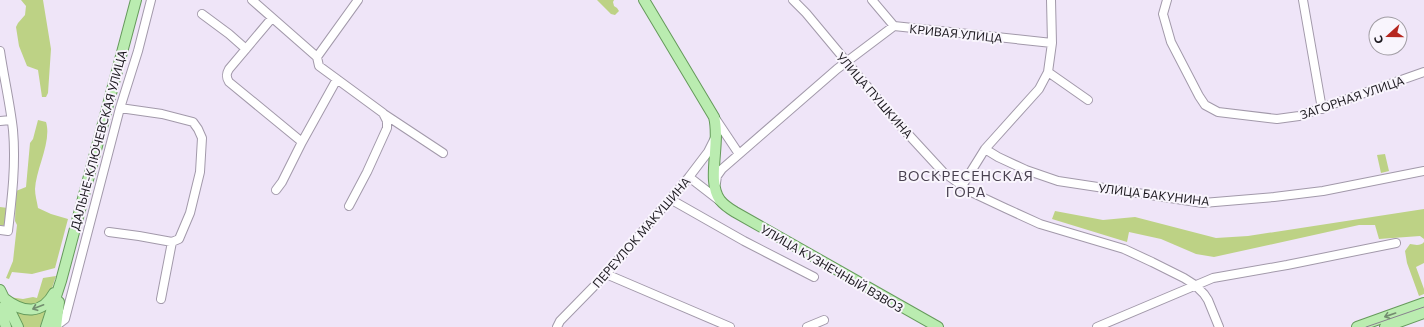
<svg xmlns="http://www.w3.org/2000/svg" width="1424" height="327" font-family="Commissioner,sans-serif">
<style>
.green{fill:#bdd285}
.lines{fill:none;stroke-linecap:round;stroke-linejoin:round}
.minor-casing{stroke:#a299aa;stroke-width:10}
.major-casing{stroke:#659a5b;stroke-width:12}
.minor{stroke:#fff;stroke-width:8}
.major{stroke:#baecb0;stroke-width:10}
.tram{stroke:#87808d;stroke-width:1}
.oneway{stroke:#738d6f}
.labels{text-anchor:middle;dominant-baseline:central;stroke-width:4;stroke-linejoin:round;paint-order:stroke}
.street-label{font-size:12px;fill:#1c191f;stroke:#f9f5fd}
.quarter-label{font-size:14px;letter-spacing:1px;fill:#494150;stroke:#f9f5fd}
</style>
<rect width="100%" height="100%" fill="#efe5f8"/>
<!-- green -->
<path class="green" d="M 21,0 L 43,0 L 51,49 L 48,93 L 46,97 L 42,97 L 38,70 L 27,66 L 19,46 L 16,27 L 18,23 L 25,15 L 26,6 Z
M 597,0 L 614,0 L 613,2 L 614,6 L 617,8 L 619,11 L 615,15 L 611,14 Z
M 38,120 L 46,122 C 52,141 36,169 35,189 C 35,195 37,202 38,208 L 51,214 L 68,219 L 55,268 L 32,274 L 12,272 L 9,279 L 6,278 L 13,261 L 17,225 L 15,221 L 16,191 L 26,187 L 30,143 L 33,139 Z
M 1385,154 L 1389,171 L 1381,173 L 1377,155 Z
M 0,207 L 8,208 L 7,223 L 2,226 L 0,226 Z
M 1424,209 L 1424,239 L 1420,236 L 1379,239 L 1375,225 L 1359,225 L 1214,257 L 1196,254 L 1161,239 L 1129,232 L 1127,242 L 1052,219 L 1055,211 L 1103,220 L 1135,217 L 1216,238 L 1248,236 Z
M 1424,242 L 1424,263 L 1416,267 L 1424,289 L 1424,294 L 1419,296 L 1407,263 L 1405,251 L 1410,244 C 1415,245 1421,246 1424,242 Z
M 56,276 L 51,291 L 44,302 L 24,307 L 9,297 L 23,299 L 33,297 L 37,298 L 43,278 Z
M 46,309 L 40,327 L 22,327 L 16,312 L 31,315 Z"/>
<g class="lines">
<defs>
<path id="minor" d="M 252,0 L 317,57 L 319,66 L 383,113 L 387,121 L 387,128 L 367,172 L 349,206
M 793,0 L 806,13 L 896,121 L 943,172 L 971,192 L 1005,208 L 1040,224 L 1124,249 L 1152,262 L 1184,278 L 1195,285 L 1204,294 L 1208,300 L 1219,327
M 872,0 L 894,26 L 1052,43
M 1167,0 L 1163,14 L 1171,42 L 1199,96 L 1205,105 L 1218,112 L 1277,119 L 1299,116 L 1424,72
M 1303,0 L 1322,109
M 202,14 L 229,34 L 246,49
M 272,18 L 229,69 C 226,74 226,77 229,82 L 302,142
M 0,51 C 4,78 10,103 13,130 C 16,164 12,197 8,231 L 0,230
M 317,57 L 358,0
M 1048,72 L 1088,100
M 120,108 L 162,114 L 193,122 L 198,129 L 202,138 L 200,172 L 190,213 L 179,239 L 172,242 L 161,299
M 384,114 L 443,153
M 715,118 L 739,154
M 0,121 L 11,120
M 985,149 L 998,157 L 1026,170 L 1058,181 L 1203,203 L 1274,197 L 1323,191 L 1424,171
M 689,177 L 720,201
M 716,183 L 717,176 L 722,169 L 837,69 L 894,26
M 962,186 L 985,149 L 1039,89 L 1048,72 L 1052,43 L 1051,0
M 276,190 L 282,182 L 302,142 L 337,79
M 670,199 L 744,241 L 814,277
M 109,232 L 139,236 L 172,242
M 606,274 L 730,327
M 56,326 L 65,319 L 120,108 L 138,51 L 151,0
M 557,327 L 560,321 L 606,274 L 689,177 L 708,152 L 715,138
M 807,327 L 824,320
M 1097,327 L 1213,278 L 1287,265 L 1396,243"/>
<path id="major" d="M 644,0 L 714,117 C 721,143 706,181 720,200 C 724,205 730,209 735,212 L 938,327
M 0,290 L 18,327
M 5,299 C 23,313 42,315 54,293
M 0,308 L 6,327
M 46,327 L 61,281 L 136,0
M 56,327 L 59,302
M 1357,327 L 1424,303
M 1385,327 L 1424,313"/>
</defs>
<!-- minor casing -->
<use href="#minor" class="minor-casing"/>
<!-- major casing -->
<use href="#major" class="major-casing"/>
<!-- minor -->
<use href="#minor" class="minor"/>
<!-- major -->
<use href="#major" class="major"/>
<!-- tram -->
<path class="tram" d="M 1366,327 L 1424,307"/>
</g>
<!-- one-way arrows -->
<defs><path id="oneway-shaft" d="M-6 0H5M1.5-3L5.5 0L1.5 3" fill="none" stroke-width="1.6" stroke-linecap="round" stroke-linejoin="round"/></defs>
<g class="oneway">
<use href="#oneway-shaft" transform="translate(38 307) rotate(159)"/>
<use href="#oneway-shaft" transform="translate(1390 315) rotate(161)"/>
</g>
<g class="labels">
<!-- street labels -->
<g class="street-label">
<text transform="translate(956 33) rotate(6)">КРИВАЯ УЛИЦА</text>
<text transform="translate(875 95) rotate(49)">УЛИЦА ПУШКИНА</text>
<text transform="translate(1352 97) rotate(-19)">ЗАГОРНАЯ УЛИЦА</text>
<text transform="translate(98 140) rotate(-75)">ДАЛЬНЕ-КЛЮЧЕВСКАЯ УЛИЦА</text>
<text transform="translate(1154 194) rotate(7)">УЛИЦА БАКУНИНА</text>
<text transform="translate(641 232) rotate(-49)">ПЕРЕУЛОК МАКУШИНА</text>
<text transform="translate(832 268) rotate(30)">УЛИЦА КУЗНЕЧНЫЙ ВЗВОЗ</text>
</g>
<!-- quarter labels -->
<g class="quarter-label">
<text x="966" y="175">ВОСКРЕСЕНСКАЯ<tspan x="966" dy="16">ГОРА</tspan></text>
</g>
</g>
<!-- north arrow -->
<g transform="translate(1388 36) rotate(249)"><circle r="19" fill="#f9f5fd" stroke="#a19da4"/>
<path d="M0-3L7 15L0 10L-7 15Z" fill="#b62720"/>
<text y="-6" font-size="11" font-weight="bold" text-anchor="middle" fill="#1c191f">С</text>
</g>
</svg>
